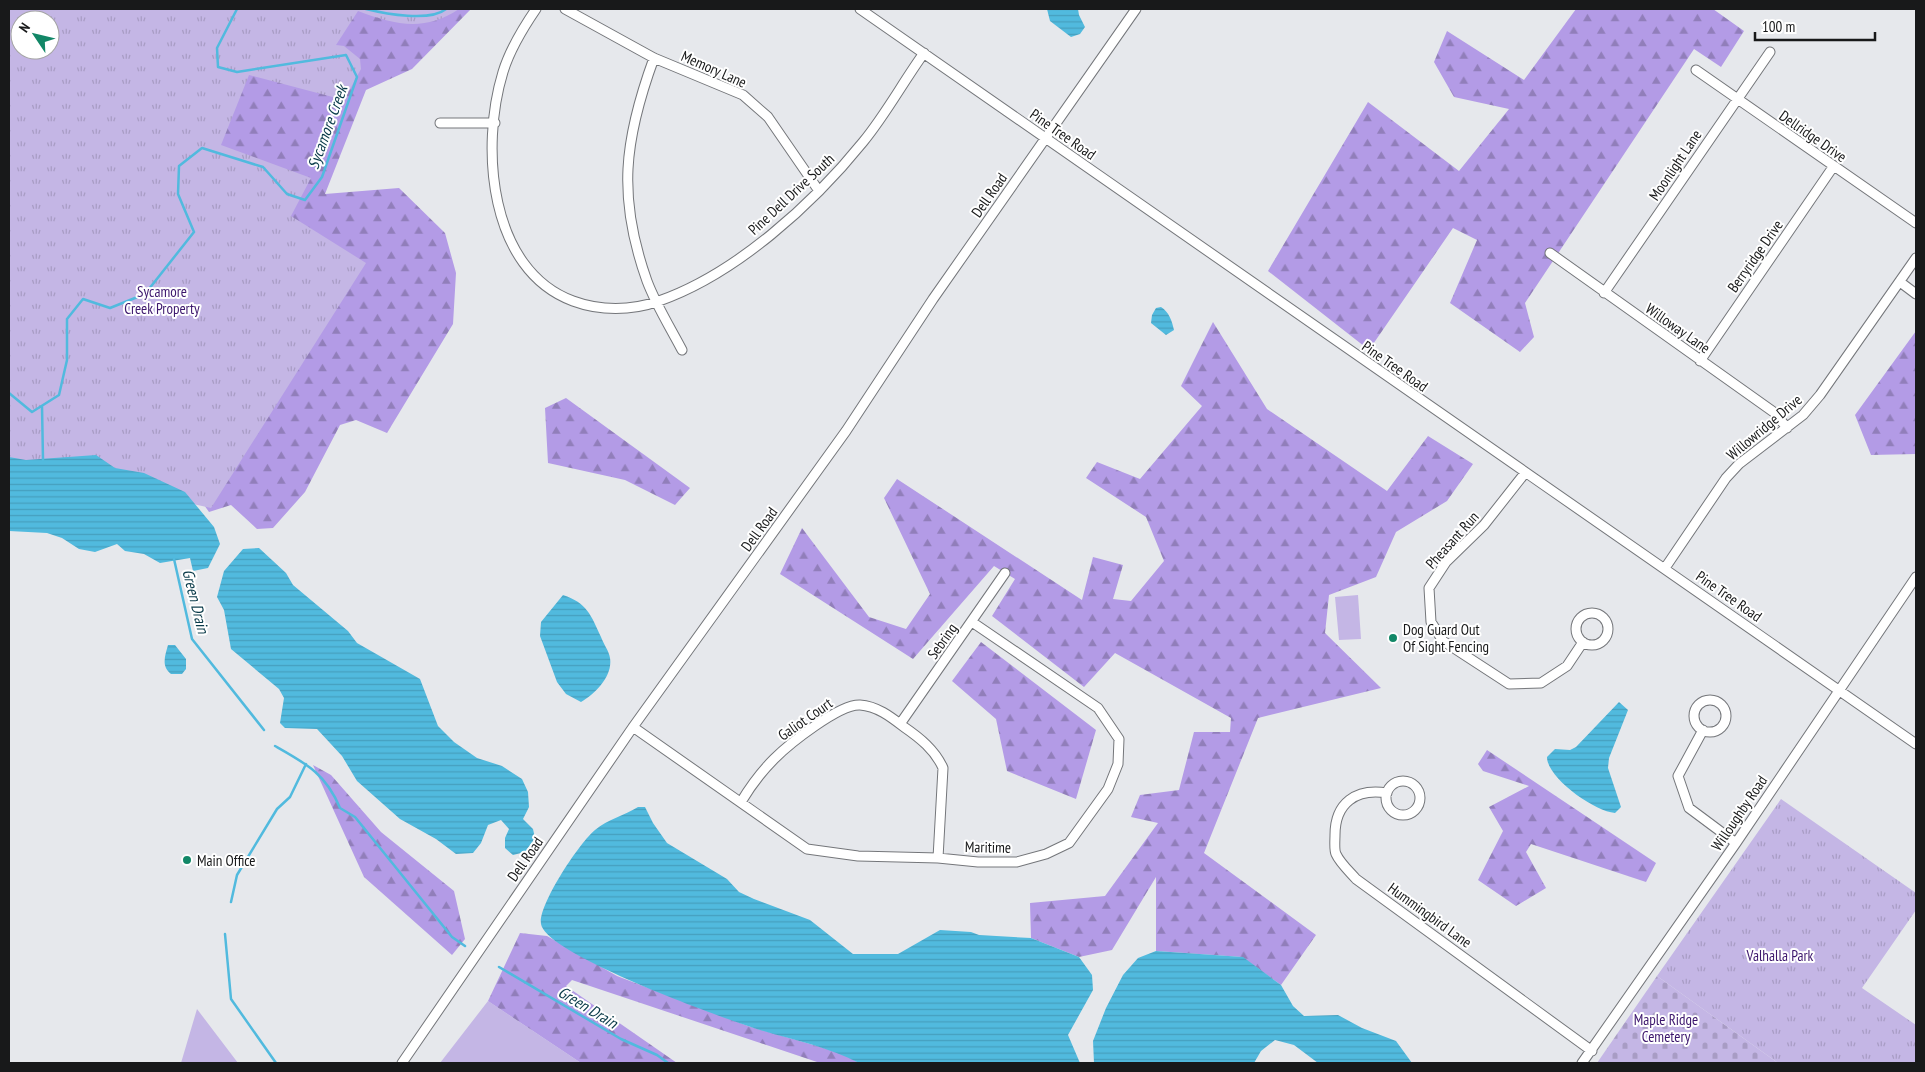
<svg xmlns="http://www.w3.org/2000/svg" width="1925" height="1072" font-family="'PT Sans Narrow',sans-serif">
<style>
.green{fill:#c4b6e5}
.forest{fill:url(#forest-firs);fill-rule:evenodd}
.cemetery{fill:url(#cemetery-stones)}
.park{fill:url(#park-tufts);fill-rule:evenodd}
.water{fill:url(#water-rules)}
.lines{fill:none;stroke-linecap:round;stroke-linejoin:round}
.stream{stroke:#51bade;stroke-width:2.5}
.minor-casing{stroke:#74767a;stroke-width:11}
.minor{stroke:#fff;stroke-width:9}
.poi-dot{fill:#128767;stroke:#fff;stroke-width:2}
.labels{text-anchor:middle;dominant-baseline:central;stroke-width:4;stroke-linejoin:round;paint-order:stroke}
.street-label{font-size:15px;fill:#18191a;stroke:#fff}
.park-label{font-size:15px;fill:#3d176d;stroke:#fff}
.poi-label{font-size:15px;fill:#18191a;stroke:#fff;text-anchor:start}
.water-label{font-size:16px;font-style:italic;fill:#093a49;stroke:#fff}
</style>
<defs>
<pattern id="forest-firs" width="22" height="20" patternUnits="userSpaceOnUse" patternTransform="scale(1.25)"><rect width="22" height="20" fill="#b39be6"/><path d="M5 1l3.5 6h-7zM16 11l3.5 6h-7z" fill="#917eba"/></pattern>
<pattern id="cemetery-stones" width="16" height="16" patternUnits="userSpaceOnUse" patternTransform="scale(1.25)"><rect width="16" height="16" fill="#c4b6e5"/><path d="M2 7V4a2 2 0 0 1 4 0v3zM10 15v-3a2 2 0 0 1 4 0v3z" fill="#a89cc4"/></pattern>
<pattern id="park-tufts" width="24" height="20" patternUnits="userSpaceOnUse" patternTransform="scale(1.25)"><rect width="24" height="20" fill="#c4b6e5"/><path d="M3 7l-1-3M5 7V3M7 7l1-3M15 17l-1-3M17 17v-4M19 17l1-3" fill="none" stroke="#a89cc4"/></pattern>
<pattern id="water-rules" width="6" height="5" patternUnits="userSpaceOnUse" patternTransform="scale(1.25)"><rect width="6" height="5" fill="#51bade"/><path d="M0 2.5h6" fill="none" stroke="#469fbe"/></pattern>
</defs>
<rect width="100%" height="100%" fill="#e6e8ec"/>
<!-- green -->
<path class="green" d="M 1358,595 L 1361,639 L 1339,640 L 1335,597 Z
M 488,1001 L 581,1063 L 440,1063 Z
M 197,1009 L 238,1063 L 181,1063 Z"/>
<!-- forest -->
<path class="forest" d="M 9,9 L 471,9 L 412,69 L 366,90 L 325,194 L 399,188 L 445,233 L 456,273 L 453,324 L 387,433 L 356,420 L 340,425 L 305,492 L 273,528 L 257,529 L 231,505 L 209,512 L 195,492 L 117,462 ZM 20,20 L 50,20 L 50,50 L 20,50 Z
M 1576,9 L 1713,9 L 1744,31 L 1721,67 L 1694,49 L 1525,303 L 1534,337 L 1520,352 L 1450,303 L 1477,240 L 1453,228 L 1369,350 L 1268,271 L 1368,102 L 1459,171 L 1509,109 L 1454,97 L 1434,62 L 1447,31 L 1524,80 Z
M 1213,322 L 1267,409 L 1387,491 L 1428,436 L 1473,464 L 1447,501 L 1396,532 L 1376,577 L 1329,595 L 1325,633 L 1381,688 L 1258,718 L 1204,853 L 1316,935 L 1281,985 L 1242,957 L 1156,951 L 1156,877 L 1112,950 L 1079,957 L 1031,938 L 1030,903 L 1105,896 L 1158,823 L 1131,817 L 1140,795 L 1179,790 L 1194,732 L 1230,732 L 1231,718 L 1115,653 L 1084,687 L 992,616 L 1015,579 L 994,566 L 913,659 L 780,574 L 802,528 L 869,617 L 906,629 L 930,594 L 884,498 L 897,479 L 1082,600 L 1093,557 L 1123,565 L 1113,599 L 1131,601 L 1164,561 L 1146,517 L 1086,478 L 1097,462 L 1140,479 L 1202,406 L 1181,386 Z
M 1916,331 L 1916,454 L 1871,455 L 1855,415 Z
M 566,398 L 690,488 L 675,505 L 625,480 L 548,463 L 545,408 Z
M 981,642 L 1096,730 L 1076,799 L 1007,771 L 996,719 L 952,681 Z
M 1487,750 L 1656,863 L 1646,882 L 1531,844 L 1526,852 L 1546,888 L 1516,906 L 1478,880 L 1503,831 L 1489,807 L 1529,786 L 1483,771 L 1478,764 Z
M 313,765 L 331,775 L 381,832 L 454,891 L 465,939 L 452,955 L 364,877 Z
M 520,933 L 547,936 L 617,976 L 748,1026 L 841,1053 L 859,1063 L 820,1063 L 572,980 L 566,986 L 677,1063 L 581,1063 L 488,1001 Z"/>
<!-- cemetery -->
<path class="cemetery" d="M 1657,976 L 1778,1063 L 1597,1063 Z"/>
<!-- park -->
<path class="park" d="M 9,9 L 459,9 C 425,32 395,25 358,11 L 336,45 L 344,46 L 360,59 L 361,69 L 344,100 L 249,75 L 221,145 L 311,178 L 291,216 L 366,263 L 211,508 L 9,463 ZM 20,20 L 50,20 L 50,50 L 20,50 Z
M 1781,799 L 1916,893 L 1916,910 L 1862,988 L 1916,1025 L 1916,1063 L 1778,1063 L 1657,976 Z"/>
<!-- water -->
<path class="water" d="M 1047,9 L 1078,9 L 1079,15 L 1085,27 L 1080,34 L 1071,37 L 1050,21 Z
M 1161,307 C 1169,312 1172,321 1174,330 L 1166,335 L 1151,323 L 1152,315 L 1156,308 Z
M 96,455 L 115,468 L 144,473 L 185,492 L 214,527 L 220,544 L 208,568 L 193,571 L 190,558 L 160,563 L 144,554 L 125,551 L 117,544 L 95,552 L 79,549 L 62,538 L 47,533 L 9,531 L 9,457 L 26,460 Z
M 259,548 L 286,573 L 293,585 L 348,631 L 357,643 L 420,679 L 438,726 L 454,742 L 477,758 L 502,766 L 522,779 L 528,792 L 529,807 L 523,819 L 533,829 L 535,838 L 525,852 L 513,855 L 505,848 L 505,838 L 509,829 L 501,820 L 488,825 L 481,843 L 473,853 L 456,854 L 436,839 L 400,819 L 357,781 L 342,756 L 317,729 L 285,728 L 280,723 L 284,698 L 279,689 L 231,649 L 224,610 L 217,597 L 224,571 L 243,549 Z
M 563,595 C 587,603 591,615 601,637 C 603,643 609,651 610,658 C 613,676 595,694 581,702 L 566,694 L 557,682 L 540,636 L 541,622 Z
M 168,645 L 175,645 L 186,659 L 186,669 L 182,674 L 171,674 C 161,666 165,656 168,645 Z
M 1619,702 L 1628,710 L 1609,758 L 1608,768 L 1621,807 L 1615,813 C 1594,811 1547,778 1547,757 L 1555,749 L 1570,750 L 1576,747 Z
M 638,807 L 645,807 L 653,823 L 667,843 L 727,879 L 739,892 L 754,899 L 810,920 L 853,954 L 898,954 L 940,930 L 971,932 L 979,935 L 1031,938 L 1079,957 L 1092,975 L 1093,990 L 1068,1035 L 1080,1063 L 859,1063 C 825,1045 785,1039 748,1026 C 715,1015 546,954 541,924 C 538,905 580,842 595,830 C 608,819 624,816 638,807 Z
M 1156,951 L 1243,957 L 1281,985 L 1293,1006 L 1304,1016 L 1338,1015 L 1362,1028 L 1396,1041 L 1412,1063 L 1318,1063 L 1294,1045 L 1275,1040 L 1261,1051 L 1254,1063 L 1094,1063 L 1093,1041 L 1106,1008 L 1123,975 L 1138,958 Z"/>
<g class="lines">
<!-- stream -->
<path class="stream" d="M 366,9 C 386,14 430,22 446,9
M 9,393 L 32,412 L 59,395 L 67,360 L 67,319 L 83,299 L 110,308 L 145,294 L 194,232 L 178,194 L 179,166 L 202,148 L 263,167 L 287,194 L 305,200 L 322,177 L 357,77 L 346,55 L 237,72 L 218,67 L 217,48 L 237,9
M 42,406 L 43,460
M 174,559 L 192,639 L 264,730
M 275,746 C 307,764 326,774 340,808 L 355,817 L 452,937 L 465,946
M 231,902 L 237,875 L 277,809 L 290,797 L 306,764
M 225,934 L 231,999 L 276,1063
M 499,967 L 621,1039 L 657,1055 L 668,1063"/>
<defs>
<path id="minor" d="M 536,9 C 523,28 510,49 503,72 C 480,147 489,270 573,301 C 600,311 631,311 659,301 C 736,274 813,204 863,142 C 886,114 903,82 924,53
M 565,9 L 654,58 L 743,95 L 768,117 L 819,191
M 860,9 L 1916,744
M 654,58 C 624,140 617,197 647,281 C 656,305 670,327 682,350
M 1696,70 L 1916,223
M 440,123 L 495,123
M 1550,253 L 1775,413 L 1787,428
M 1900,282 L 1916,294
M 1604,293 L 1770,52
M 1700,361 L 1833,167
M 1525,473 L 1484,525 L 1446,562 L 1429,588 L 1431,622 L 1443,641 L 1509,684 L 1541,683 L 1567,666 L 1583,642
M 1665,568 L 1726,478 L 1739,464 L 1803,415 L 1820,395 L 1916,258
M1576 629a16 16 0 1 1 32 0a16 16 0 1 1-32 0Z
M1694 716a16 16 0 1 1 32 0a16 16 0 1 1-32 0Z
M 900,724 L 1005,573
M 633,727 L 807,849 L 858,856 L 938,858 L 978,862 L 1017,862 L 1046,854 L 1069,843 L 1108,789 L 1118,764 L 1119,739 L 1098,708 L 972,622
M 1703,730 L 1678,776 L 1689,808 L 1736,843
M1386 798a17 17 0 1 1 34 0a17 17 0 1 1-34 0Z
M 1387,793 C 1356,788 1335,803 1335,835 C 1335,840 1334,850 1336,854 C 1340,863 1350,872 1356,879 L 1592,1051
M 741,802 C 750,787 761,772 774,759 C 789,744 839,704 860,705 C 877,706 891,717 904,727 C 920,738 935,750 943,768 L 938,858
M 402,1063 L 633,727 L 846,431 L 933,299 L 1136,9
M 1582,1063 L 1736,843 L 1916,577"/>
</defs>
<!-- minor casing -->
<use href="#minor" class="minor-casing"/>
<!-- minor -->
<use href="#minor" class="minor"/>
</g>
<!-- markers -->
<g class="poi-dot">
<circle cx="1393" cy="638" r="5"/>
<circle cx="187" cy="860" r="5"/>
</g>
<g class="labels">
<!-- street labels -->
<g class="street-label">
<text transform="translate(714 69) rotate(24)">Memory Lane</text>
<text transform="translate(1063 134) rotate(35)">Pine Tree Road</text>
<text transform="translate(1813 136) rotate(35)">Dellridge Drive</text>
<text transform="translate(1675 165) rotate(-56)">Moonlight Lane</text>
<text transform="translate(791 194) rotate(-43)">Pine Dell Drive South</text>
<text transform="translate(989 195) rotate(-55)">Dell Road</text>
<text transform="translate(1755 256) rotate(-55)">Berryridge Drive</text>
<text transform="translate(1678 328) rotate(35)">Willoway Lane</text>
<text transform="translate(1395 366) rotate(35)">Pine Tree Road</text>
<text transform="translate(1764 427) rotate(-40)">Willowridge Drive</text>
<text transform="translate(759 529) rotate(-54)">Dell Road</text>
<text transform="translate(1452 540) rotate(-48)">Pheasant Run</text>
<text transform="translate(1729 596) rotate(35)">Pine Tree Road</text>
<text transform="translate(942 641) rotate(-55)">Sebring</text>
<text transform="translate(805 719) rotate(-35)">Galiot Court</text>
<text transform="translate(1739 813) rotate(-56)">Willoughby Road</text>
<text transform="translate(988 847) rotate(1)">Maritime</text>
<text transform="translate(525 859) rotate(-55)">Dell Road</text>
<text transform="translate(1430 915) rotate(36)">Hummingbird Lane</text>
</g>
<!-- park labels -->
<g class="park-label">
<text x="162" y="291">Sycamore<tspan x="162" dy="17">Creek Property</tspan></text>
<text x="1780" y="955">Valhalla Park</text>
<text x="1666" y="1019">Maple Ridge<tspan x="1666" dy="17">Cemetery</tspan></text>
</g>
<!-- poi labels -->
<g class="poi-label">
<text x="1403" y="629">Dog Guard Out<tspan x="1403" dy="17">Of Sight Fencing</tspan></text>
<text x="197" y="860">Main Office</text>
</g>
<!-- water labels -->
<g class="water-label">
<text transform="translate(327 127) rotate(-70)">Sycamore Creek</text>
<text transform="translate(196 601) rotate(76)">Green Drain</text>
<text transform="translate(588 1007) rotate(31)">Green Drain</text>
</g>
</g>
<!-- border -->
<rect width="1925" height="1072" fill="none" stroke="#18191a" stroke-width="20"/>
<!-- north arrow -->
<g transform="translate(35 35) rotate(305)"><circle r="24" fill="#ffffff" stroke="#a3a3a3"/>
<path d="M0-4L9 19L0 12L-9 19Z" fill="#128767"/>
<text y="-8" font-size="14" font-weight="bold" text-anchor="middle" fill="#18191a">N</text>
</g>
<!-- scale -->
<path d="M1755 32v8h120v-8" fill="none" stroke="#18191a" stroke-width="2.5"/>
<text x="1762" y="32" font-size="15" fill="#18191a" stroke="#ffffff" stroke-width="4" paint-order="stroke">100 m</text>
</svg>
